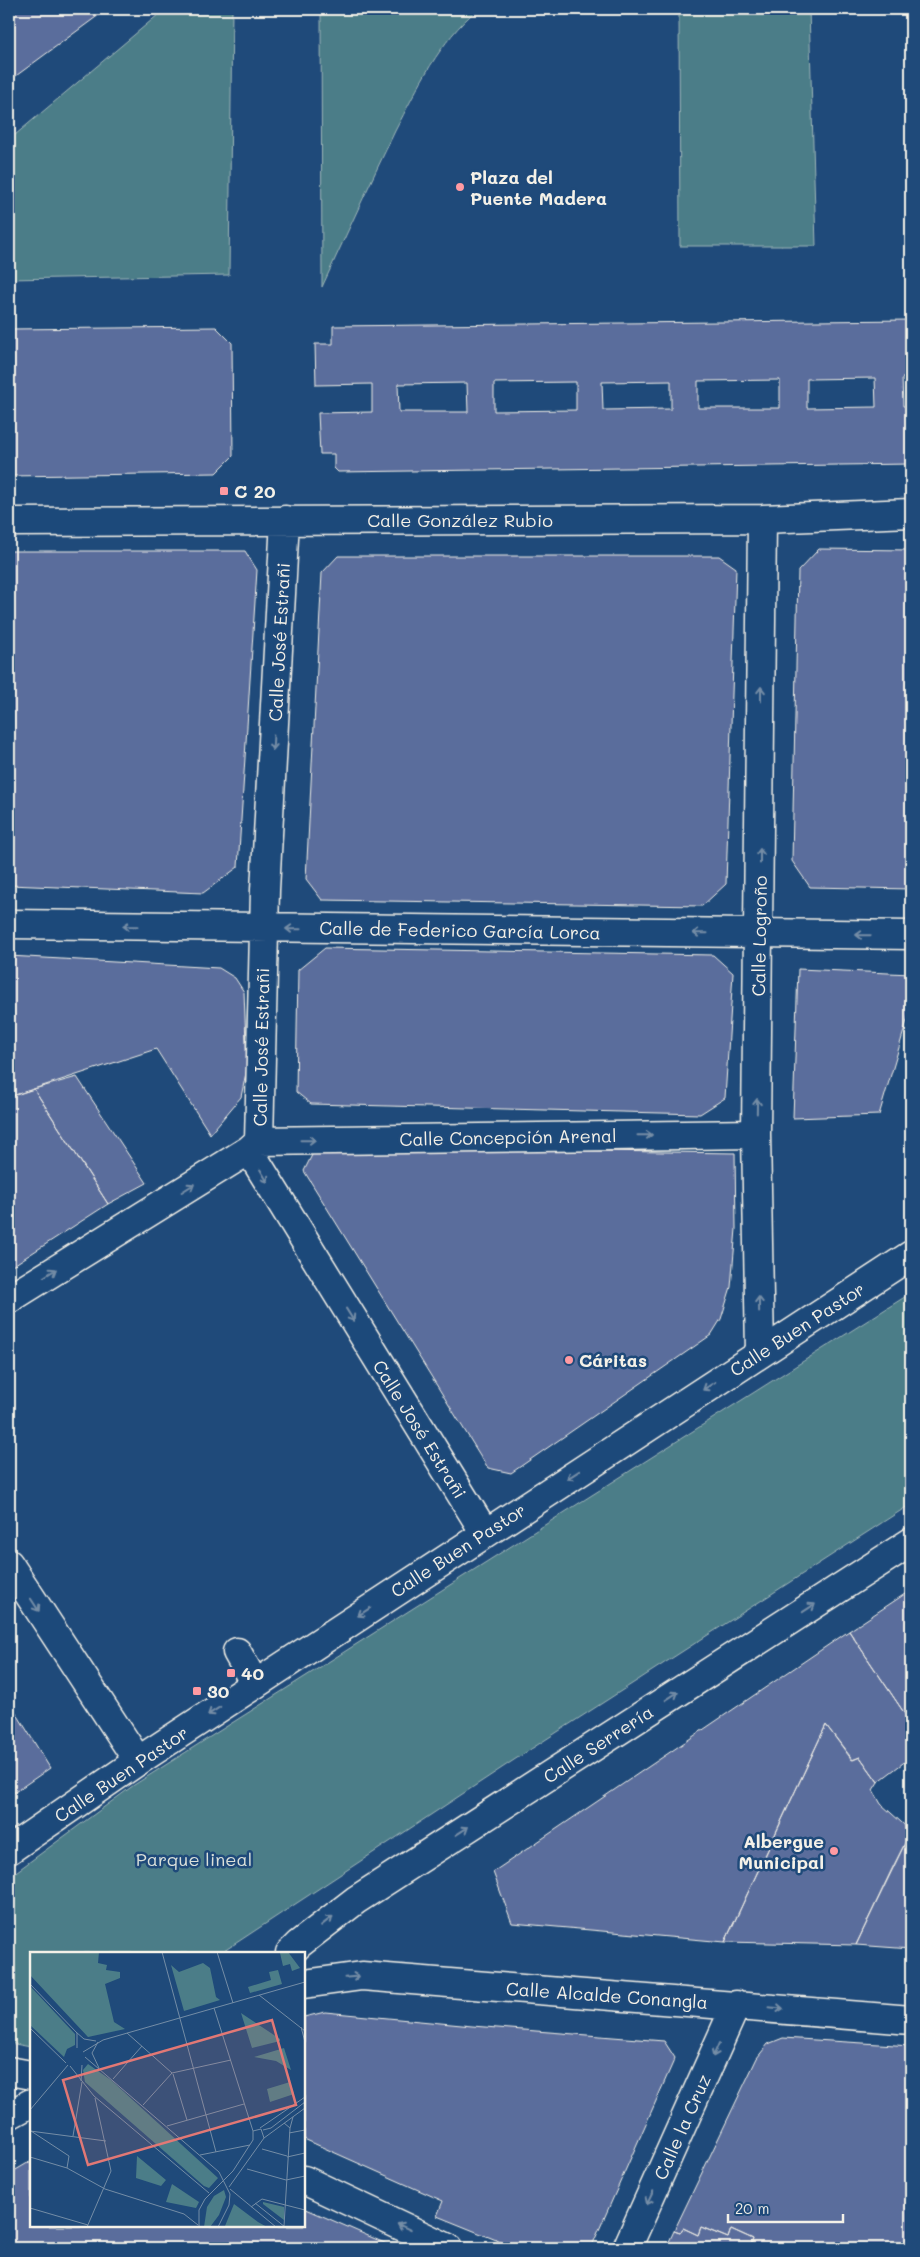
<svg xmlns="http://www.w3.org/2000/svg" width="920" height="2257" font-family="Mali,sans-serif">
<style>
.green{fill:#4b7d88;stroke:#a0b7b8}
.building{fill:#5a6d9c;stroke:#f4f1e8;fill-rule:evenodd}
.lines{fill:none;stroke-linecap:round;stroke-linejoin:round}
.street-casing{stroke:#f4f1e8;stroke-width:31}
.secondary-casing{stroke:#f4f1e8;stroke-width:31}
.street{stroke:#1f4a7a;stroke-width:28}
.secondary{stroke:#1f4a7a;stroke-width:28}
.oneway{stroke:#748da6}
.poi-dot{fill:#ff9aa2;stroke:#1f4a7a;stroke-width:2}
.labels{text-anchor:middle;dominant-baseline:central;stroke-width:5;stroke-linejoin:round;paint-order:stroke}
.poi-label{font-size:18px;font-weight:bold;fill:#f4f1e8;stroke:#1f4a7a;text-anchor:start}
.street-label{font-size:18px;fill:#f4f1e8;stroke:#1f4a7a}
.park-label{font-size:18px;fill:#dbe0da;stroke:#1f4a7a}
.inset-road{fill:none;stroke:#748da6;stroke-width:1}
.view{fill:#e27875;fill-opacity:0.15;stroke:#e27875;stroke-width:2.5}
.inset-edge{fill:none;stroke:#f4f1e8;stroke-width:2.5}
</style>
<rect width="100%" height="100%" fill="#1f4a7a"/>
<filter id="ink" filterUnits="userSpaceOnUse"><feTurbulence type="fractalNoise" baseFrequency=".02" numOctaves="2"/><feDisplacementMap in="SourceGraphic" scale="10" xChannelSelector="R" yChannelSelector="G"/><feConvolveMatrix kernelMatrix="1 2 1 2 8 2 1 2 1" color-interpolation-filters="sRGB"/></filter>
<g filter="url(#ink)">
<!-- green -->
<path class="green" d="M 165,9 L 232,9 L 229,275 L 9,279 L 9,140 Z
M 321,9 L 478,9 C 439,41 418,87 395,131 C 370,183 346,235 322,287 Z
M 679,9 L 809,9 L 816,246 L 680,246 Z
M 911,1293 L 911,1504 L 514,1760 L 221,1953 L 31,1953 L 31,2047 L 9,2043 L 9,1877 L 134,1785 Z"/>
<!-- building -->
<path class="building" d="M 9,9 L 107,9 L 9,81 Z
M 911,320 L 911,378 L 902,378 L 903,406 L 911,406 L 911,464 L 338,472 L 334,468 L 334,454 L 320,454 L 318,413 L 372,412 L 372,384 L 316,385 L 315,344 L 333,344 L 333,326 ZM 875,378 L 876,407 L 807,408 L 807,379 ZM 780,380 L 780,408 L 698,408 L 698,381 ZM 671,381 L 671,409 L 603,410 L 602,382 ZM 576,382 L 576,410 L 494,411 L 494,383 ZM 467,383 L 468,412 L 399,412 L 398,384 Z
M 216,327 L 232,343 L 233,456 L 216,473 L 9,476 L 9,329 Z
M 819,549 L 911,550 L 911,889 L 810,887 L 792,861 L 798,571 Z
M 9,551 L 245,551 L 257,570 L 238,867 L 203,893 L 9,885 Z
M 338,556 L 719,556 L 736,568 L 726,884 L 702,906 L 322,900 L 306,879 L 322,573 Z
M 325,948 L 713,955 L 733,973 L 725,1098 L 700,1114 L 311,1104 L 296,1092 L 298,970 Z
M 9,956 L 219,968 L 235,978 L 244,992 L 247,1068 L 241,1097 L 210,1134 L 156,1049 L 9,1097 Z
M 798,969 L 911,974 L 911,1007 L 879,1115 L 793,1118 Z
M 77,1077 L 147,1183 L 108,1204 L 34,1089 Z
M 34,1089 L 108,1204 L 9,1268 L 9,1097 Z
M 316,1147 L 735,1153 L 736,1229 L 731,1287 L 721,1319 L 711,1335 L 511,1473 L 488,1468 L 304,1171 Z
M 911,1590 L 911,1723 L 849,1631 Z
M 849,1631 L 911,1723 L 911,1757 L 878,1782 L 860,1757 L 853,1760 L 826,1725 L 725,1942 L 512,1923 L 493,1872 Z
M 9,1701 L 50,1768 L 9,1796 Z
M 826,1725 L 852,1760 L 860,1757 L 878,1782 L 873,1790 L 881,1804 L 911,1831 L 856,1945 L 725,1942 Z
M 911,1831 L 911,1949 L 856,1945 L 891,1871 Z
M 325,2012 L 472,2026 L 664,2041 L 675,2058 L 591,2248 L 516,2248 L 437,2216 L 443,2201 L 304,2139 L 304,2017 Z
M 783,2038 L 911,2046 L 911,2248 L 750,2248 L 753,2239 L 731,2229 L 728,2238 L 701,2227 L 698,2235 L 683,2228 L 680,2233 L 674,2231 L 757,2058 L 768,2044 Z
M 31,2161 L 31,2226 L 304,2226 L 304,2208 L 396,2248 L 9,2248 L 9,2174 Z
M 701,2227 L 728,2238 L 731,2229 L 753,2239 L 750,2248 L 666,2248 L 674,2231 L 680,2233 L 683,2228 L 698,2235 Z"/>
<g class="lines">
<defs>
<path id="street" d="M 285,520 L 265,890 L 259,1141 L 249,1150 L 485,1533
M 9,522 L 762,519 L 911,513
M 9,924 L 911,935
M 259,1141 L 756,1134
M 9,1299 L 249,1150
M 760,1352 L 756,1134 L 762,519
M 9,1564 L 138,1761
M 237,1652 L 255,1684
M 304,1984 L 362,1976 L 911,2020
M 304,2180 L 448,2248
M 627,2248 L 736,2005"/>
<path id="secondary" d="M 9,1850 L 138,1761 L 911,1255
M 290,1953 L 299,1944 L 356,1900 L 911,1542
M 9,2071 L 31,2075
M 9,2115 L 31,2103"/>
</defs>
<!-- street casing -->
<use href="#street" class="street-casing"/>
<!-- secondary casing -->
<use href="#secondary" class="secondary-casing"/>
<!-- street -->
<use href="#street" class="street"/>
<!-- secondary -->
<use href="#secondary" class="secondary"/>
</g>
<!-- one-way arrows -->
<defs><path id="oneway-shaft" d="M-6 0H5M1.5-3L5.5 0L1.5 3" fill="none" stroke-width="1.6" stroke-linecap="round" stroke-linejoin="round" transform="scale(1.25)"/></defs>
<g class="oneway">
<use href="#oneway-shaft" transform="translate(761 694) rotate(-90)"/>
<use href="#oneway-shaft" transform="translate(273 743) rotate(93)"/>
<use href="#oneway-shaft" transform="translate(760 856) rotate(-90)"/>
<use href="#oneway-shaft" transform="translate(130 926) rotate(-179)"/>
<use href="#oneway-shaft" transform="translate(293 929) rotate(-179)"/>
<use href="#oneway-shaft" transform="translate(700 933) rotate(-179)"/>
<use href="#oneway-shaft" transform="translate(863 935) rotate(-179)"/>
<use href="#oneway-shaft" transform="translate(757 1106) rotate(-89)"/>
<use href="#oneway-shaft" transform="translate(645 1135) rotate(-1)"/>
<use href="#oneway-shaft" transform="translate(308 1140) rotate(-1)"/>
<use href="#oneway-shaft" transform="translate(264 1176) rotate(59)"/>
<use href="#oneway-shaft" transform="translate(188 1188) rotate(-32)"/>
<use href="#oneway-shaft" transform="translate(50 1273) rotate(-32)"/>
<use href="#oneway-shaft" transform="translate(759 1304) rotate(-91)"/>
<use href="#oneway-shaft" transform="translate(350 1315) rotate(58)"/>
<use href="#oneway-shaft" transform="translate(709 1386) rotate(147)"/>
<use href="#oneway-shaft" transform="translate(573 1475) rotate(147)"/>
<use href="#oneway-shaft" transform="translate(35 1605) rotate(57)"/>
<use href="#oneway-shaft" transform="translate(809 1608) rotate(-33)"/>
<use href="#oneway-shaft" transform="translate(364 1612) rotate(147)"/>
<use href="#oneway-shaft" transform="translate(672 1696) rotate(-33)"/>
<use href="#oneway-shaft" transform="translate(214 1711) rotate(147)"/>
<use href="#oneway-shaft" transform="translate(462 1831) rotate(-33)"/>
<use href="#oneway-shaft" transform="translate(327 1921) rotate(-38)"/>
<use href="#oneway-shaft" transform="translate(352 1977) rotate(-5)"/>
<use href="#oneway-shaft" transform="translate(776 2008) rotate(5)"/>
<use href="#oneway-shaft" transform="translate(716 2050) rotate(114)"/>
<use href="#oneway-shaft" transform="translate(650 2198) rotate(115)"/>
<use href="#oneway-shaft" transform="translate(404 2227) rotate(-155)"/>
</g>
</g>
<!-- markers -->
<g class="poi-dot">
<circle cx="460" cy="187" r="5"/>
<rect x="219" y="486" width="10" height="10" rx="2.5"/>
<circle cx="569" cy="1360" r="5"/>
<rect x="226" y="1668" width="10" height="10" rx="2.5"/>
<rect x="192" y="1686" width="10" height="10" rx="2.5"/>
<circle cx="834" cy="1851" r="5"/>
</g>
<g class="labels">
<!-- poi labels -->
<g class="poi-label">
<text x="470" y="177">Plaza del<tspan x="470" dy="21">Puente Madera</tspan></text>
<text x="234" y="491">C 20</text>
<text x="579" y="1360">Cáritas</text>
<text x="241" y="1673">40</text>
<text x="207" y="1691">30</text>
<text x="824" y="1841" text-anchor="end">Albergue<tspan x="824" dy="21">Municipal</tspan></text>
</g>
<!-- street labels -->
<g class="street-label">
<text x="460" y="520">Calle González Rubio</text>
<text transform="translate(279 642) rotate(-87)">Calle José Estrañi</text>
<text transform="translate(460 930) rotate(1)">Calle de Federico García Lorca</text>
<text transform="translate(759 936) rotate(-89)">Calle Logroño</text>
<text transform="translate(261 1047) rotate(-89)">Calle José Estrañi</text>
<text transform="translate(508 1137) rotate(-1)">Calle Concepción Arenal</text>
<text transform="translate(797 1329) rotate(-33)">Calle Buen Pastor</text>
<text transform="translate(420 1429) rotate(58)">Calle José Estrañi</text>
<text transform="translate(458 1550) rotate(-33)">Calle Buen Pastor</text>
<text transform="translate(598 1744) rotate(-33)">Calle Serrería</text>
<text transform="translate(121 1774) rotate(-34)">Calle Buen Pastor</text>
<text transform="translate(607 1995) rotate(4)">Calle Alcalde Conangla</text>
<text transform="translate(682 2127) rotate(-66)">Calle la Cruz</text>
</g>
<!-- park labels -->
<g class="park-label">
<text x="194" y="1859">Parque lineal</text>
</g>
</g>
<!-- overview -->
<g transform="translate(30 1952)">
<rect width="275" height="275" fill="#1f4a7a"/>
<path d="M 0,0 L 69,0 L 68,11 L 77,13 L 76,18 L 90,20 L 90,26 L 75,32 L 84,70 L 95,77 L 58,85 L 0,23 ZM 258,0 L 270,16 L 262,19 L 260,12 L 253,14 L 250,1 ZM 173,11 L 180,16 L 186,45 L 190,48 L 154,59 L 141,13 L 149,20 ZM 248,18 L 252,32 L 220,41 L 218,35 L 241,28 L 239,20 ZM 0,34 L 45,82 L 45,93 L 37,97 L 34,105 L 0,73 ZM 211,61 L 250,87 L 250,89 L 222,96 ZM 254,96 L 261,118 L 246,109 L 224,105 ZM 58,112 L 81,128 L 188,226 L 179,236 L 174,234 L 55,130 L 53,118 ZM 260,130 L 264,142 L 240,150 L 237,137 ZM 107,204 L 136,228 L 131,234 L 106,226 ZM 142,232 L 169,250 L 166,256 L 136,250 ZM 194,238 L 196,245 L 189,263 L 180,275 L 174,275 L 177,255 L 184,244 ZM 233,250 L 254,255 L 254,268 L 233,252 ZM 204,252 L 228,270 L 237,275 L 195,274 Z" fill="#4b7d88"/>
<path class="inset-road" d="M 132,0 L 186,200M 187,0 L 203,51M 0,32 L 47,81 L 47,96M 229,43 L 275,79M 184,56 L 223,179M 271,75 L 275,90M 0,76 L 36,111M 46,80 L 54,87 L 66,89M 97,81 L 142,121M 68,90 L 62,101 L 69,116M 53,100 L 73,88 L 275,30M 55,105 L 189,220 L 200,242 L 199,253 L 188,275M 40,114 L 64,144 L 179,241M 143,122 L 157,168M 83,127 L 112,94M 51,129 L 52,113M 113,153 L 142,121 L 201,108M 0,158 L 38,113M 254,171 L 260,176 L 263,165M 137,174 L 214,152M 230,176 L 275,145M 233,178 L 241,176 L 275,150M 0,179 L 76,189M 1,179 L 39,204 L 37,216M 259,181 L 275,178M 43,184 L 52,130M 234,186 L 275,156M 232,197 L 257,204M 170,203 L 220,193M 0,205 L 37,216 L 75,237 L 154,262 L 168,273M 257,205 L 275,201M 217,217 L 256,228 L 275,224M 200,237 L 246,275M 225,251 L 255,275M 221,255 L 232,247 L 275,258M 0,256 L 58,273M 254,274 L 260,176M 57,275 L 81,219 L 65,146M 169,275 L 169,258 L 175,247 L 203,219 L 223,188 L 223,179 L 231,177 L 234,186 L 199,235"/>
<path class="view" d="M 242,68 L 266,153 L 58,213 L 33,128 Z"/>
<rect width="275" height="275" class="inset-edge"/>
</g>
<!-- margin -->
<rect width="920" height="2257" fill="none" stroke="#1f4a7a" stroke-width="30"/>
<rect x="15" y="15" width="890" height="2227" fill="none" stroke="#f4f1e8" stroke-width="2" filter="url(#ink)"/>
<!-- scale -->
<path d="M728 2214v8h115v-8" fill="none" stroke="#f4f1e8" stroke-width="2.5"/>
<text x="735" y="2214" font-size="15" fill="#f4f1e8" stroke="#1f4a7a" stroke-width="4" paint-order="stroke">20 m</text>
</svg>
